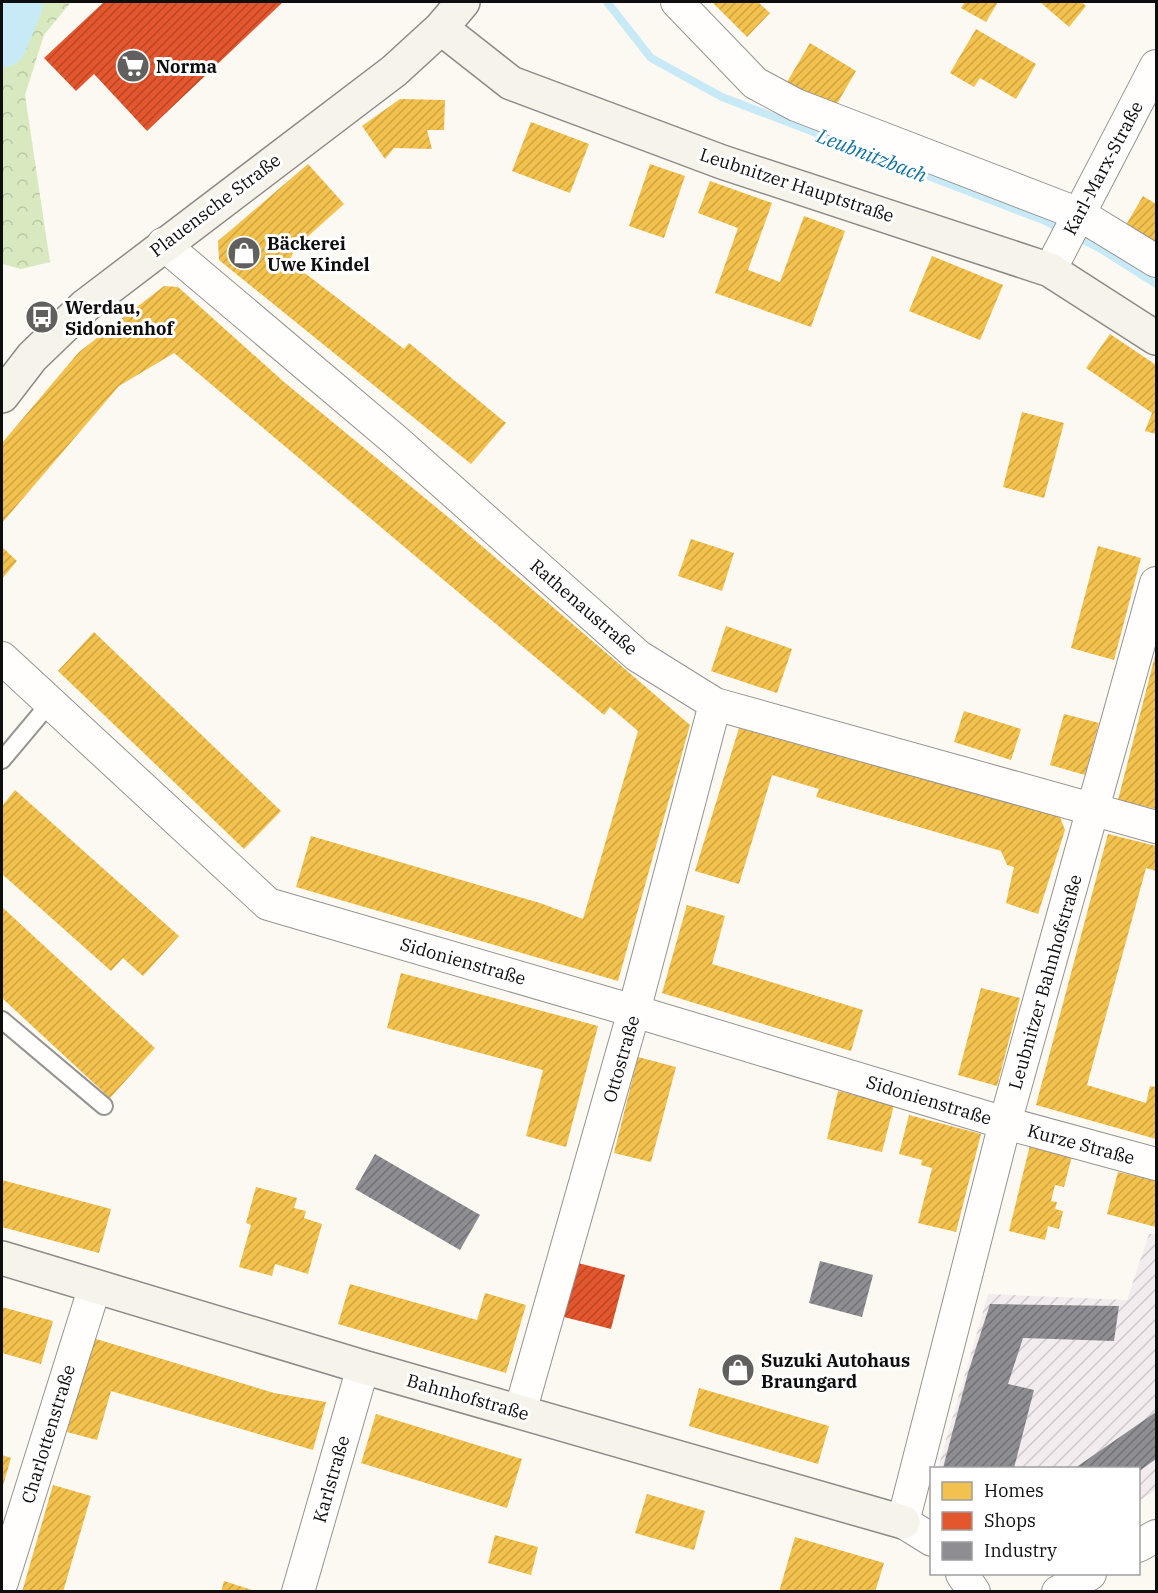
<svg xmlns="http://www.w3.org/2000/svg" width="1158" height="1593" font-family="'IBM Plex Serif',serif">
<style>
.industrial{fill:url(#industrial-furrows)}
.forest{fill:url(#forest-crowns)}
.homes{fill:url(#homes-hatch)}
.shops{fill:url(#shops-hatch)}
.industry{fill:url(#industry-hatch)}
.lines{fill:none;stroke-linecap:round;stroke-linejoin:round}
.stream{stroke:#c8eaf6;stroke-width:8}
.river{stroke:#c8eaf6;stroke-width:51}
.lane-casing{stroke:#959491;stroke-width:20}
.street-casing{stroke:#959491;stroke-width:34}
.secondary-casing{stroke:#8c8a87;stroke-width:36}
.lane{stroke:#fffefd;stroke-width:16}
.street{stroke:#fffefd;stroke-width:32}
.secondary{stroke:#f5f3ea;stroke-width:33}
.labels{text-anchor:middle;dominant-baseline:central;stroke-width:6;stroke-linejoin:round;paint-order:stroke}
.poi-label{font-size:18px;font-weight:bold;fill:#0e0e0e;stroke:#fff;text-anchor:start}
.street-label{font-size:18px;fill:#0e0e0e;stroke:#fff}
.water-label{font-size:20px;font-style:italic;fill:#1472a3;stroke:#fff}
</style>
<defs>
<pattern id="industrial-furrows" width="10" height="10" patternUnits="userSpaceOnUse" patternTransform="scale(1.5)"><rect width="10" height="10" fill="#f3ecef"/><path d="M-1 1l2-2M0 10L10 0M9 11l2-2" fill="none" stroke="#cfc9cc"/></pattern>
<pattern id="forest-crowns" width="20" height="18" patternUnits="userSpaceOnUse" patternTransform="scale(1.5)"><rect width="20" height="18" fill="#d9e9bf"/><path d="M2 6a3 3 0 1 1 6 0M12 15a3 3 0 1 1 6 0" fill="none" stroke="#b9c7a3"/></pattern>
<pattern id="homes-hatch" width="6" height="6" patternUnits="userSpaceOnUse" patternTransform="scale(1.5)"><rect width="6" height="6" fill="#f2c14e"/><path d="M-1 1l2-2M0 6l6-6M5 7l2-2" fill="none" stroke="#cea543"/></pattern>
<pattern id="shops-hatch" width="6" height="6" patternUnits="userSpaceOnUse" patternTransform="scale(1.5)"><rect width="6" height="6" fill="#e4572e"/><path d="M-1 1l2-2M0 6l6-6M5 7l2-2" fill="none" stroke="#b74626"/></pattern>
<pattern id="industry-hatch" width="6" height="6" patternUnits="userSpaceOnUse" patternTransform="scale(1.5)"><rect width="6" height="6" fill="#8d8d92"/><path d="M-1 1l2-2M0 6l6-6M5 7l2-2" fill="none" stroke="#727276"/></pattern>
</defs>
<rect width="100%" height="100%" fill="#fcf9f2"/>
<!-- industrial -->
<path class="industrial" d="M 1149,1234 L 1156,1234 L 1156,1490 L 1139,1501 L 1138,1468 L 938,1468 L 988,1294 L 1127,1300 Z"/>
<!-- forest -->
<path class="forest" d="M 2,2 L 71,2 L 44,35 L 25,95 L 50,262 L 21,269 L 2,264 Z"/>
<!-- homes -->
<path class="homes" d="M 712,2 L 758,2 L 770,13 L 747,37 Z
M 965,2 L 998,2 L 986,22 L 961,8 Z
M 1040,2 L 1081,2 L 1086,6 L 1069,27 Z
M 976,29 L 1036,64 L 1016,99 L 980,78 L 974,87 L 950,73 Z
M 810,43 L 856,71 L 834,109 L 787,82 Z
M 400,99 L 445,100 L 444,130 L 427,130 L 432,149 L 394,148 L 385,159 L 362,126 Z
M 531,122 L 589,144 L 570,193 L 512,171 Z
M 308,164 L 344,204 L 296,247 L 289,261 L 404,349 L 409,343 L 506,423 L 471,464 L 219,260 L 218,241 Z
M 650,164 L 685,176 L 664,238 L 629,226 Z
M 710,181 L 772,203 L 748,270 L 780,282 L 804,216 L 845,231 L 811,327 L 715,293 L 738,228 L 698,213 Z
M 1143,196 L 1156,204 L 1156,249 L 1123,230 Z
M 932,256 L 1003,285 L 980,340 L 909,311 Z
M 164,286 L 178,287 L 284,382 L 454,522 L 690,725 L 618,981 L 296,887 L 311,836 L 540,903 L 583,919 L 638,731 L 610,707 L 604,715 L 174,353 L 119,386 L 2,523 L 2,443 L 79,352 Z
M 1110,334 L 1156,365 L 1156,434 L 1145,431 L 1152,413 L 1086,368 Z
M 1022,412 L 1064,423 L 1044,498 L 1003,487 Z
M 691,539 L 734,553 L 722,591 L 678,576 Z
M 1098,546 L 1141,558 L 1114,660 L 1071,648 Z
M 2,547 L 17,561 L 2,579 Z
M 726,626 L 792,649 L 777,693 L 711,671 Z
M 94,632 L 281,811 L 244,849 L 58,671 Z
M 1156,652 L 1156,809 L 1118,800 Z
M 964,711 L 1021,729 L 1011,760 L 954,742 Z
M 1064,714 L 1099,723 L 1085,775 L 1050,765 Z
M 739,728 L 1060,817 L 1065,830 L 1038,914 L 1006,903 L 1014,867 L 1007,865 L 1001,851 L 816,797 L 819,789 L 772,775 L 739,884 L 695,871 Z
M 15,790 L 179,936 L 143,976 L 123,958 L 111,971 L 2,874 L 2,806 Z
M 1108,834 L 1156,846 L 1156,871 L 1146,868 L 1087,1085 L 1146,1103 L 1150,1086 L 1156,1087 L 1156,1139 L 1036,1105 Z
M 687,905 L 725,916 L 712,964 L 863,1010 L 851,1051 L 662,993 Z
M 2,907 L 155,1048 L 110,1098 L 2,998 Z
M 401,973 L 598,1026 L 566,1147 L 526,1136 L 543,1070 L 387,1028 Z
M 981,988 L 1020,998 L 997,1086 L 958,1075 Z
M 638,1057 L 676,1067 L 651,1162 L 614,1153 Z
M 838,1091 L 894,1105 L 882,1152 L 827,1139 Z
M 909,1115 L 981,1134 L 956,1232 L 918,1223 L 932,1168 L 921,1165 L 922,1160 L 899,1154 Z
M 1031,1141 L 1073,1152 L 1064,1187 L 1055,1185 L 1051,1201 L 1057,1202 L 1055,1209 L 1063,1211 L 1059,1229 L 1048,1226 L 1045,1240 L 1009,1231 Z
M 1118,1172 L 1156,1181 L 1156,1227 L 1107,1214 Z
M 2,1180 L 111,1209 L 99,1253 L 2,1227 Z
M 256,1187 L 297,1198 L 294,1208 L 306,1211 L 304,1218 L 322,1224 L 308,1274 L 275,1264 L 272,1276 L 239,1267 L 251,1225 L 246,1223 Z
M 350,1284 L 477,1320 L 485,1293 L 526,1305 L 506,1373 L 338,1324 Z
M 2,1307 L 53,1321 L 41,1364 L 2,1353 Z
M 93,1338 L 274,1393 L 326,1402 L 313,1450 L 111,1391 L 97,1440 L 67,1432 Z
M 699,1388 L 829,1426 L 818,1464 L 689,1426 Z
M 376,1414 L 522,1459 L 507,1508 L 361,1463 Z
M 2,1455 L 11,1458 L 2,1489 Z
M 53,1485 L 91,1496 L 63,1592 L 22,1592 Z
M 647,1494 L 705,1511 L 694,1550 L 635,1533 Z
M 495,1535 L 538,1547 L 531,1575 L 488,1563 Z
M 795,1537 L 884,1563 L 875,1592 L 779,1592 Z
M 224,1581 L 255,1591 L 255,1592 L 221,1592 Z"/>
<!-- shops -->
<path class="shops" d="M 104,2 L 283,2 L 147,131 L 94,74 L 76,91 L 44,58 Z
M 574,1262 L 625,1275 L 611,1329 L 560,1316 Z"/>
<!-- industry -->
<path class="industry" d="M 375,1154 L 480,1215 L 460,1250 L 355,1189 Z
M 820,1261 L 873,1275 L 862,1317 L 809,1303 Z
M 990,1304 L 1119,1306 L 1114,1341 L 1023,1338 L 1008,1384 L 1034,1390 L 1014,1468 L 943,1468 L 968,1373 Z
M 1156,1412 L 1156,1459 L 1138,1472 L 1138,1468 L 1075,1468 Z"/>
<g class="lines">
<!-- stream -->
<path class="stream" d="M 607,2 L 651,58 L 722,97 L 1043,220 L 1101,249 L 1156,284"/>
<!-- river -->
<path class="river" d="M 2,42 L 18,2"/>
<defs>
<path id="lane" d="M 2,760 L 49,704
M 2,1020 L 104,1106"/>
<path id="street" d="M 677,2 L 755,83 L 796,105 L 1079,214 L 1156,261
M 163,244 L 395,440 L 638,656 L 715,704 L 1156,827
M 1050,270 L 1156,66
M 2,658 L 268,904 L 634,1011 L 1005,1123 L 1156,1164
M 520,1412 L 634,1011 L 715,704
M 932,1540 L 903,1522 L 1005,1123 L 1156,583
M 1138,1546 L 1156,1536
M 962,1574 L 974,1592
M 2,1582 L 95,1286
M 298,1592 L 363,1367
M 1058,1592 L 1090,1574"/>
<path id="secondary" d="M 441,28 L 511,83 L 722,162 L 1050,270 L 1156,338
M 2,396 L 32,357 L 85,306 L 394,71 L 441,28 L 463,2
M 2,1258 L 363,1367 L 903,1522"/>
</defs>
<!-- lane casing -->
<use href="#lane" class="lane-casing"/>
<!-- street casing -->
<use href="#street" class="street-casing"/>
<!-- secondary casing -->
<use href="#secondary" class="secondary-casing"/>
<!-- lane -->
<use href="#lane" class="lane"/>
<!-- street -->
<use href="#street" class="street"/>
<!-- secondary -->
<use href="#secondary" class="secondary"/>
</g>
<!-- icons -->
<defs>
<symbol id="supermarket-disc" viewBox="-11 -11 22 22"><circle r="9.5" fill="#61605e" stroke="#fff"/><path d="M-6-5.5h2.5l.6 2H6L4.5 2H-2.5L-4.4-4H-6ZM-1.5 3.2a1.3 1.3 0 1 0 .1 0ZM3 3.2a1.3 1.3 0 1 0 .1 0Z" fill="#fff"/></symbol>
<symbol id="shop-disc" viewBox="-11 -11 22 22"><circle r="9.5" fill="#61605e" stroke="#fff"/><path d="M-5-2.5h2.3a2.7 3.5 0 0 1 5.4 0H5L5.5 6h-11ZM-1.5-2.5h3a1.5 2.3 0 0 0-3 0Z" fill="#fff"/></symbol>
<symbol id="bus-disc" viewBox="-11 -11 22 22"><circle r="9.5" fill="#61605e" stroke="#fff"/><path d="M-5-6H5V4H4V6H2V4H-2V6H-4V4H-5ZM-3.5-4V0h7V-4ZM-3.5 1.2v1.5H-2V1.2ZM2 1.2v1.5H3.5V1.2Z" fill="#fff"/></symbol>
</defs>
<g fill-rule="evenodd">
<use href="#supermarket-disc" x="114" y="47" width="38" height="38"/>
<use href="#shop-disc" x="225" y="234" width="38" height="38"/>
<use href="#bus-disc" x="23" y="298" width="38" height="38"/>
<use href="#shop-disc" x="719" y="1351" width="38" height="38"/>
</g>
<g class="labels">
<!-- poi labels -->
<g class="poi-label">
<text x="156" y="66">Norma</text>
<text x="267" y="243">Bäckerei<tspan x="267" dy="21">Uwe Kindel</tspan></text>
<text x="65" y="307">Werdau,<tspan x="65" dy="21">Sidonienhof</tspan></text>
<text x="761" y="1360">Suzuki Autohaus<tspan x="761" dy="21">Braungard</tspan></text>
</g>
<!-- street labels -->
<g class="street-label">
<text transform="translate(1103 168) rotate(-62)">Karl-Marx-Straße</text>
<text transform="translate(797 185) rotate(18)">Leubnitzer Hauptstraße</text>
<text transform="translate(215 205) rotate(-37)">Plauensche Straße</text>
<text transform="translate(584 607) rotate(41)">Rathenaustraße</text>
<text transform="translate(463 961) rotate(16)">Sidonienstraße</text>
<text transform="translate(1045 982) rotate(-74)">Leubnitzer Bahnhofstraße</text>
<text transform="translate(621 1059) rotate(-74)">Ottostraße</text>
<text transform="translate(929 1100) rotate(17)">Sidonienstraße</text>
<text transform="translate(1081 1144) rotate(15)">Kurze Straße</text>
<text transform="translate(468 1397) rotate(16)">Bahnhofstraße</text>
<text transform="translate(48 1434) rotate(-73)">Charlottenstraße</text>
<text transform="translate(331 1479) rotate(-74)">Karlstraße</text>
</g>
<!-- water labels -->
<g class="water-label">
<text transform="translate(872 155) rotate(21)">Leubnitzbach</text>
</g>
</g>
<!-- border -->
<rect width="1158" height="1593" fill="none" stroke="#0e0e0e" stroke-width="6"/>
<!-- legend -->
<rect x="930" y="1467" width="210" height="108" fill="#ffffff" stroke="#9f9f9f" stroke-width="1.5"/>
<rect x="942" y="1482" width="30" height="18" fill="#f2c14e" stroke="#9f9f9f" stroke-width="1.5"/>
<text x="984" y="1497" font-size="18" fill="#0e0e0e">Homes</text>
<rect x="942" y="1512" width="30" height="18" fill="#e4572e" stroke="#9f9f9f" stroke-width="1.5"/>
<text x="984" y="1527" font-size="18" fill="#0e0e0e">Shops</text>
<rect x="942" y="1542" width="30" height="18" fill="#8d8d92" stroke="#9f9f9f" stroke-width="1.5"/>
<text x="984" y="1557" font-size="18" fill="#0e0e0e">Industry</text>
</svg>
